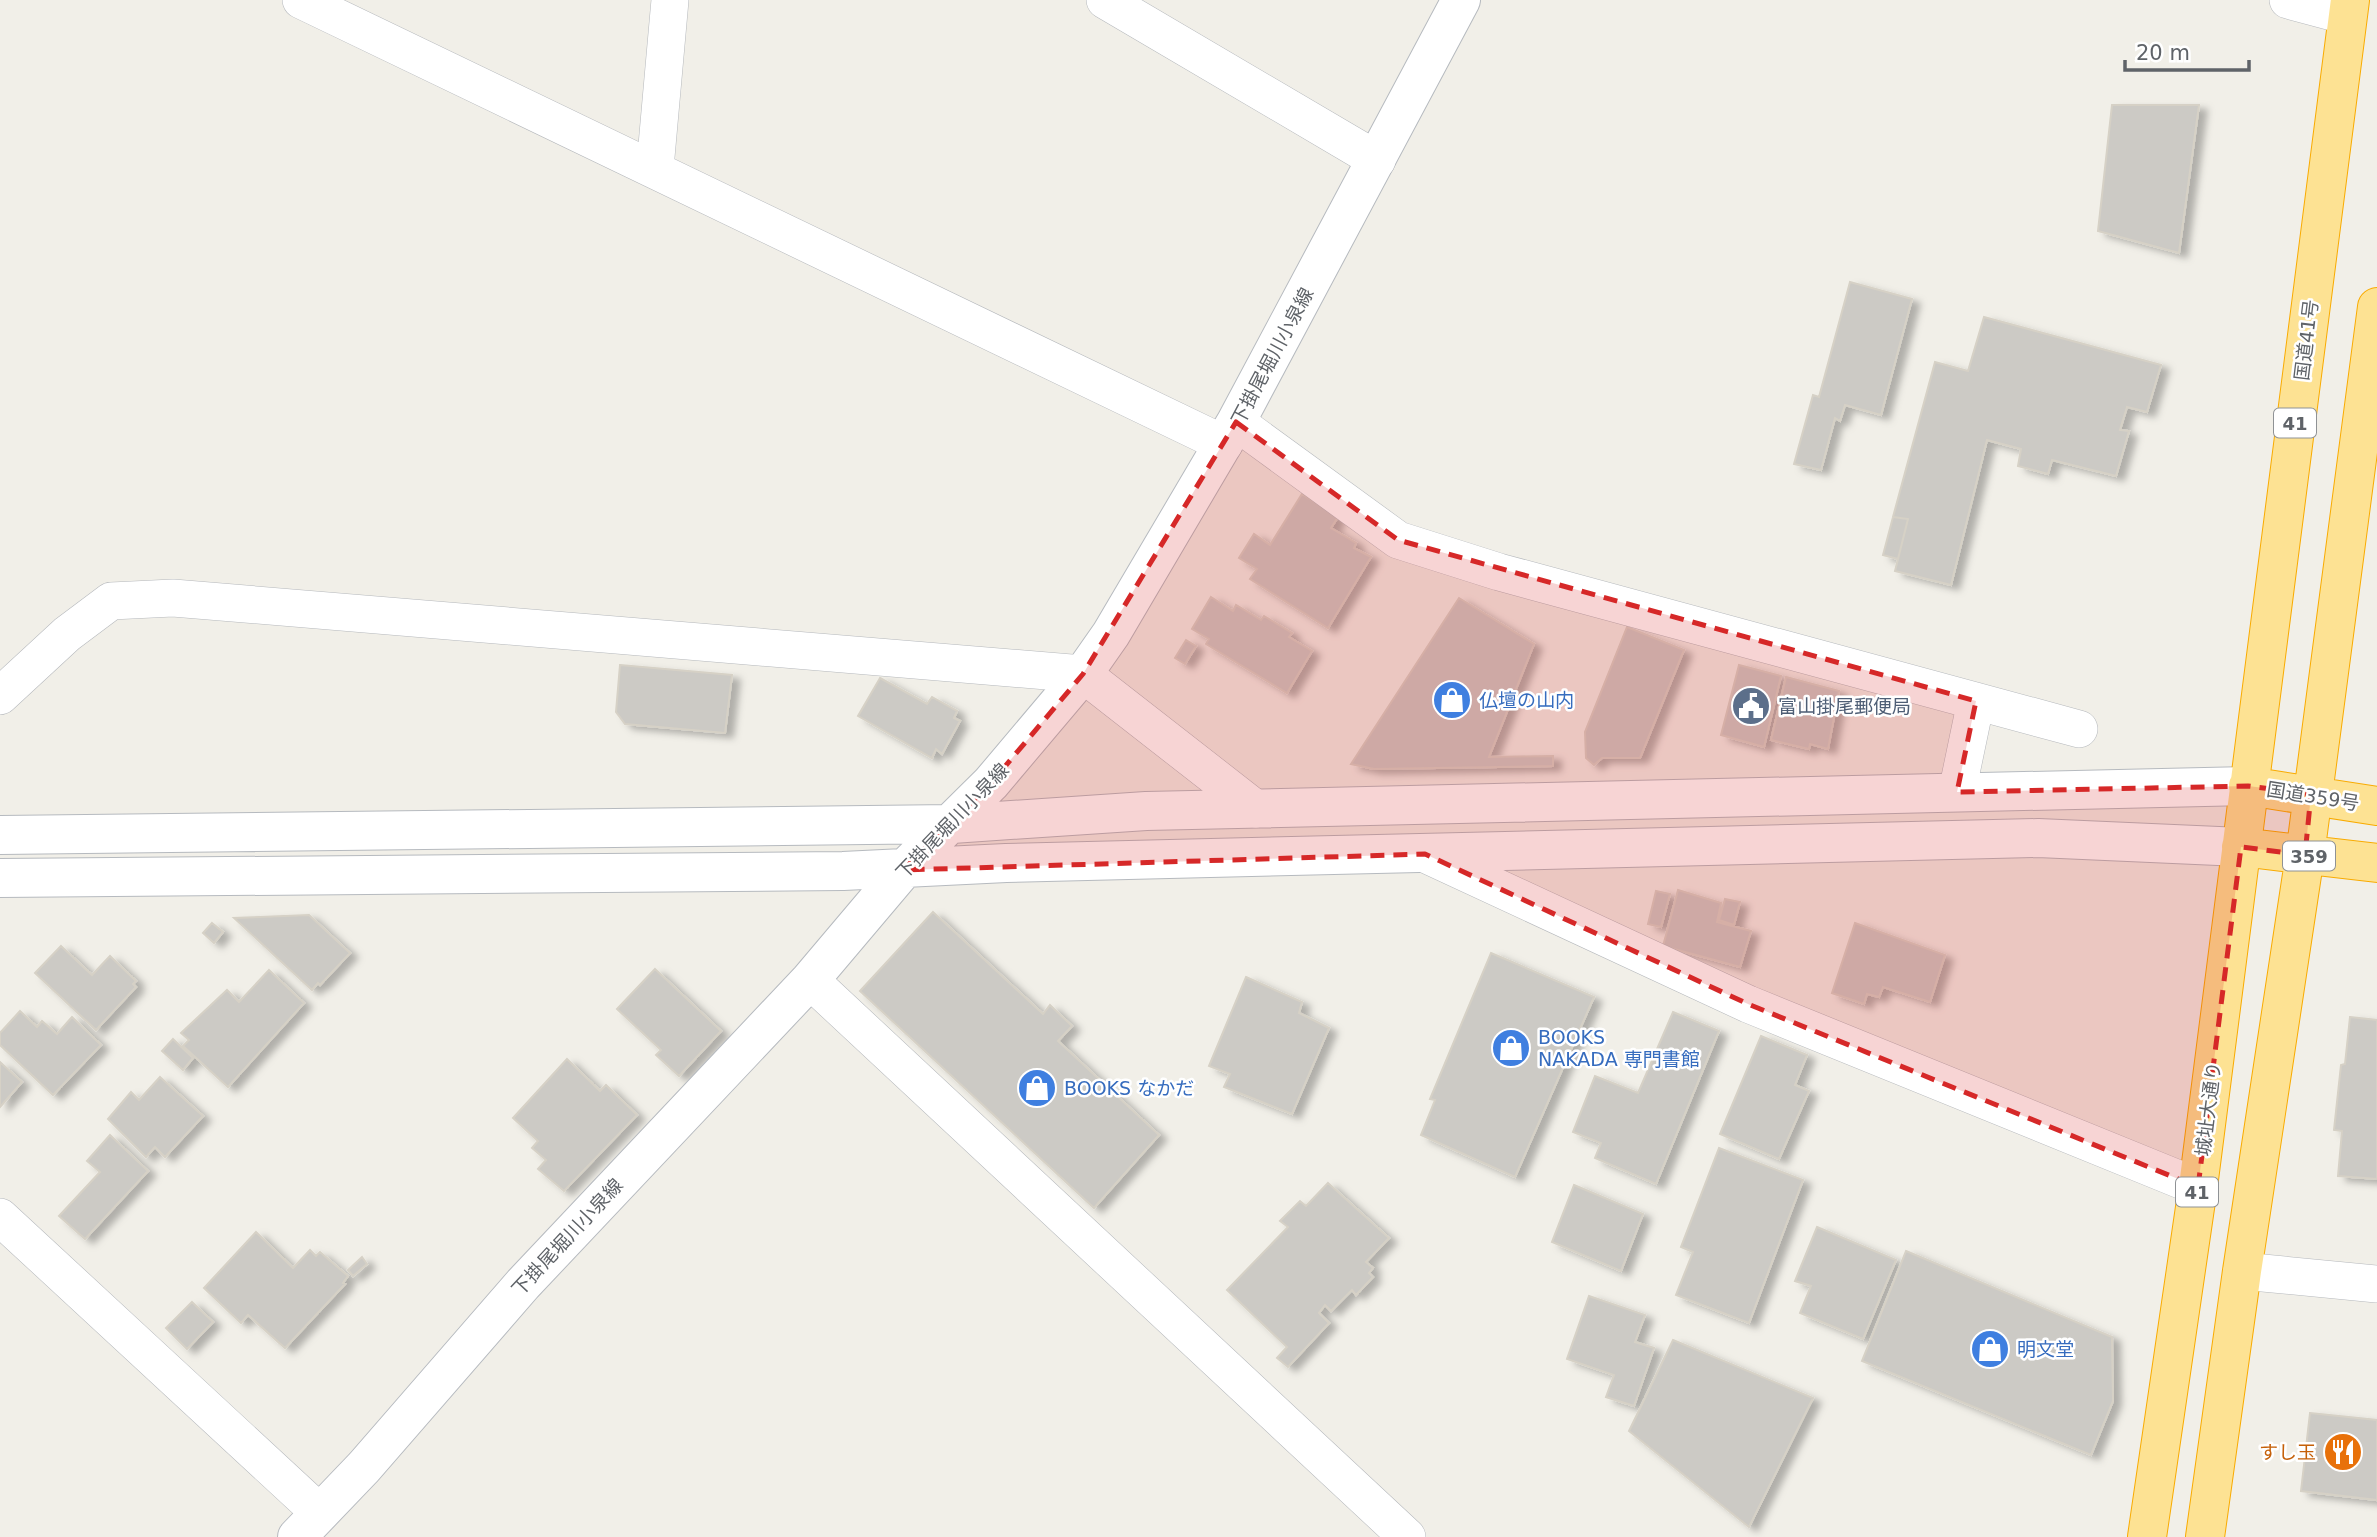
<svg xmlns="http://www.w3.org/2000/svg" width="2377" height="1537" font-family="'DejaVu Sans','Noto Sans JP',sans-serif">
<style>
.building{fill:#cccac5;stroke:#d6d1c6;stroke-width:2;filter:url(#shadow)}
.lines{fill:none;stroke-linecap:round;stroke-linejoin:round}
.street-casing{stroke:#b5b8bc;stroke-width:38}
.secondary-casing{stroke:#b6babf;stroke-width:40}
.highway-casing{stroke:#f9ab00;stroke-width:40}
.street{stroke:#fff;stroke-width:37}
.secondary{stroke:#fff;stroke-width:38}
.highway{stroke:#fde293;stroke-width:38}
.marked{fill:#d62828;fill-opacity:0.2;stroke:#d62828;stroke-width:5;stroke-dasharray:14 9;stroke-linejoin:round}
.labels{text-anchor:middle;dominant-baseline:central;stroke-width:5;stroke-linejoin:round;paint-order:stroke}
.shield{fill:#fff;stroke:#8f9295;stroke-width:2}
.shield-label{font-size:18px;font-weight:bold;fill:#5f6368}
.street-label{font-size:19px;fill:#5f6368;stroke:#fff}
.shop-label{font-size:19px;fill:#366cbe;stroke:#fff;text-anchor:start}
.service-label{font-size:19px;fill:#4e5e75;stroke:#fff;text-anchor:start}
.food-label{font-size:19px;fill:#c56008;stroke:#fff;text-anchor:end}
</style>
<defs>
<filter id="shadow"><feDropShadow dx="8" dy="4.5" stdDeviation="3.5" flood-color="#0004"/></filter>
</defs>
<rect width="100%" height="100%" fill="#f1efe8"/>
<!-- building -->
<path class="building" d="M 2112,105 L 2199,105 L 2179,253 L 2098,231 Z
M 1850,282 L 1912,299 L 1881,415 L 1845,405 L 1840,421 L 1835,418 L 1821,470 L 1794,464 L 1813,395 L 1819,397 Z
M 1984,317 L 2161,365 L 2147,412 L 2127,407 L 2120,430 L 2129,431 L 2116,476 L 2052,460 L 2048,474 L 2018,466 L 2021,449 L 1987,440 L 1951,585 L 1895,571 L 1908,519 L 1893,517 L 1935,362 L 1968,371 Z
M 1302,494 L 1338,517 L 1331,528 L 1356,543 L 1354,548 L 1371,557 L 1328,628 L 1250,579 L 1257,569 L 1239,558 L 1254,534 L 1270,545 Z
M 1893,517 L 1908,519 L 1898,559 L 1883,555 Z
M 1211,597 L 1233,611 L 1236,605 L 1261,620 L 1264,616 L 1292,633 L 1289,637 L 1312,651 L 1287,693 L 1206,644 L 1209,639 L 1192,629 Z
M 1459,598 L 1534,644 L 1489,757 L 1553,756 L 1553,766 L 1374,769 L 1351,764 Z
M 1627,627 L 1684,650 L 1640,758 L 1602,758 L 1594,765 L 1586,758 L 1585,732 Z
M 1186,640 L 1196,646 L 1185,664 L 1175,658 Z
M 620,665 L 732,675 L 725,733 L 625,724 L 616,712 Z
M 1739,665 L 1781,676 L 1764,747 L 1721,735 Z
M 1786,677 L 1839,691 L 1828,749 L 1810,744 L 1809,749 L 1771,740 Z
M 880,678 L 927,704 L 932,697 L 957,711 L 954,718 L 960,721 L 942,754 L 936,749 L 932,758 L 858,716 Z
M 1678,890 L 1721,903 L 1717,922 L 1751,931 L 1740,967 L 1663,946 Z
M 1656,891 L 1670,894 L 1661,927 L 1648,924 Z
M 1725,899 L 1740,902 L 1734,925 L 1719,920 Z
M 933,912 L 1043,1014 L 1050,1005 L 1072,1026 L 1058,1041 L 1159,1135 L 1094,1208 L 860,991 Z
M 309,915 L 350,953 L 320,985 L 318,983 L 312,990 L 234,918 Z
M 212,923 L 223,932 L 214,943 L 203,933 Z
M 1855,923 L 1945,955 L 1930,1002 L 1883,987 L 1879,997 L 1867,994 L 1864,1004 L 1832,993 Z
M 61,946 L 92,975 L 110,956 L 136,981 L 133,984 L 136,987 L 96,1030 L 35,973 Z
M 1491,953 L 1594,997 L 1515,1177 L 1421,1135 L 1435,1100 L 1430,1099 Z
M 655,969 L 721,1031 L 679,1076 L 656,1055 L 661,1050 L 617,1009 Z
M 269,970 L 304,1003 L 228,1087 L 183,1046 L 189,1040 L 181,1033 L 227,990 L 239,1002 Z
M 1246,977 L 1302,1002 L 1299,1013 L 1329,1028 L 1292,1114 L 1224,1087 L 1230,1074 L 1209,1066 Z
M 20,1011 L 37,1027 L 42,1021 L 57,1034 L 72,1017 L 101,1045 L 53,1095 L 0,1045 L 0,1033 Z
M 1673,1012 L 1719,1031 L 1656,1184 L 1595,1158 L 1601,1143 L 1573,1132 L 1595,1076 L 1638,1093 Z
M 2350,1017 L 2377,1020 L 2377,1179 L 2338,1176 L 2342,1131 L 2334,1130 L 2341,1065 L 2345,1064 Z
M 1761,1036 L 1807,1055 L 1795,1085 L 1809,1091 L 1779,1159 L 1720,1134 Z
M 173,1039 L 193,1058 L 183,1070 L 162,1051 Z
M 567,1059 L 600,1091 L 606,1085 L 637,1115 L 564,1191 L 538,1169 L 546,1160 L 532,1148 L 538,1141 L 513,1118 Z
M 0,1062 L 22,1082 L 0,1107 Z
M 160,1077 L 203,1116 L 165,1157 L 155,1147 L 146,1157 L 108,1119 L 131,1092 L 139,1100 Z
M 110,1135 L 148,1171 L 85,1239 L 59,1216 L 100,1172 L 87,1161 Z
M 1719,1148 L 1803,1180 L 1749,1323 L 1676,1295 L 1693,1252 L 1681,1247 Z
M 1328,1183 L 1389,1238 L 1366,1262 L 1373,1268 L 1369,1273 L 1373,1277 L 1356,1295 L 1352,1290 L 1331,1311 L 1325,1305 L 1319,1313 L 1329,1323 L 1288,1367 L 1277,1358 L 1287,1347 L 1227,1290 L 1288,1227 L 1280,1221 L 1300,1201 L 1306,1206 Z
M 1574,1185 L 1643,1214 L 1621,1271 L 1552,1242 Z
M 1817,1227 L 1896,1260 L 1863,1339 L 1800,1313 L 1811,1286 L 1795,1281 Z
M 256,1232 L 293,1268 L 310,1250 L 316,1256 L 320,1252 L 348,1276 L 343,1283 L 345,1284 L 285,1348 L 248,1315 L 241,1323 L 204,1288 Z
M 1906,1251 L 2112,1337 L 2113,1401 L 2091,1455 L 1862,1361 Z
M 362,1257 L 367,1264 L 353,1276 L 348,1270 Z
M 1589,1296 L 1645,1315 L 1635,1342 L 1654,1348 L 1634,1406 L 1606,1397 L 1614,1375 L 1567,1359 Z
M 192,1302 L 213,1322 L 187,1349 L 166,1328 Z
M 1673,1340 L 1813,1398 L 1749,1527 L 1629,1431 Z
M 2310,1413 L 2377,1420 L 2377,1500 L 2301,1491 Z"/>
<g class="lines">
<defs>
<path id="street" d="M 301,0 L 1224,444
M 1105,0 L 1377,160
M 2288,0 L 2347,16
M 655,168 L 670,0
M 1236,422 L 1398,540 L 1499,572 L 2079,729
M 0,696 L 67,634 L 111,601 L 173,598 L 1083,674 L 1256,809
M 1957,792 L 1976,701
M 1425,854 L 1748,1004 L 2198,1187
M 810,980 L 1407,1537
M 0,1217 L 320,1513
M 2242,1271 L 2377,1284"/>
<path id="secondary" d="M 0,835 L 952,824 L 1146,811 L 2248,786
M 0,878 L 843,871 L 1006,863 L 2038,838 L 2241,847
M 297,1537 L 364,1467 L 523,1284 L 810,980 L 903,870 L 991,783 L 1083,674 L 1111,634 L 1236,422 L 1461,0"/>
<path id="highway" d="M 2248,786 L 2377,806
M 2241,847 L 2377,863
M 2147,1537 L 2198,1187 L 2350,0
M 2205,1537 L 2242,1271 L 2305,855 L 2377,307"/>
</defs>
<!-- street casing -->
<use href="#street" class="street-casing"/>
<!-- secondary casing -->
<use href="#secondary" class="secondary-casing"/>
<!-- highway casing -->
<use href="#highway" class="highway-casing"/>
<!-- street -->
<use href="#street" class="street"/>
<!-- secondary -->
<use href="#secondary" class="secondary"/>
<!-- highway -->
<use href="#highway" class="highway"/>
</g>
<!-- marked area -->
<path class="marked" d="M 1236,422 L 1398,540 L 1976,701 L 1957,792 L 2248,786 L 2311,794 L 2305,855 L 2241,847 L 2198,1187 L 1748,1004 L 1425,854 L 903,870 L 991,783 L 1083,674 Z"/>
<!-- icons -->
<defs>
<symbol id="shop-disc" viewBox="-11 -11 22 22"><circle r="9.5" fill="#3f7fe0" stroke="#fff"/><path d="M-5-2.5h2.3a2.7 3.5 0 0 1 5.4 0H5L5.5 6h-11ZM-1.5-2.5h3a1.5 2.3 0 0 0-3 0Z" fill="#fff"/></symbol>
<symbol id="civic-disc" viewBox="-11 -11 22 22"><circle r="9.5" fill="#5c6f8a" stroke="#fff"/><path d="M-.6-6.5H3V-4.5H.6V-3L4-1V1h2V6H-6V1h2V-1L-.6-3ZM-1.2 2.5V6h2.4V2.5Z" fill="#fff"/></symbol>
<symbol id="restaurant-disc" viewBox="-11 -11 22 22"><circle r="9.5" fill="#e8710a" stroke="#fff"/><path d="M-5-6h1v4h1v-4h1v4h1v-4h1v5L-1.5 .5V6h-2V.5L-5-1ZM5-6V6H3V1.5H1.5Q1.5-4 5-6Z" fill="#fff"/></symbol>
</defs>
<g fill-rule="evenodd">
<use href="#shop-disc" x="1430" y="678" width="44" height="44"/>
<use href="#civic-disc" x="1729" y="684" width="44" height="44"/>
<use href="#shop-disc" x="1489" y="1026" width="44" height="44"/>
<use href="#shop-disc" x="1015" y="1066" width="44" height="44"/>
<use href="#shop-disc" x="1968" y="1327" width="44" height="44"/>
<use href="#restaurant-disc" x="2321" y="1430" width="44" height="44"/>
</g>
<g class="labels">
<!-- shield labels -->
<g class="shield">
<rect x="2274" y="408.5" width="42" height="29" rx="5"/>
<rect x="2283" y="841.5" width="52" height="29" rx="5"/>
<rect x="2176" y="1177.5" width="42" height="29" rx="5"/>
</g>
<g class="shield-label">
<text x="2295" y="423">41</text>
<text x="2309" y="856">359</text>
<text x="2197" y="1192">41</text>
</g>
<!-- street labels -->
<g class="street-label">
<text transform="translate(2306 340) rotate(-83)">国道41号</text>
<text transform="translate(1272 356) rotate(-62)">下掛尾堀川小泉線</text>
<text transform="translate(2313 796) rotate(9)">国道359号</text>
<text transform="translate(952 821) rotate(-46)">下掛尾堀川小泉線</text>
<text transform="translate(2208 1109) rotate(-83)">城址大通り</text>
<text transform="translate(567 1237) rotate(-47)">下掛尾堀川小泉線</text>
</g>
<!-- shop labels -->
<g class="shop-label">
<text x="1479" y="700">仏壇の山内</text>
<text x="1538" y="1037">BOOKS<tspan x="1538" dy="22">NAKADA 専門書館</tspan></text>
<text x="1064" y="1088">BOOKS なかだ</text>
<text x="2017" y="1349">明文堂</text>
</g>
<!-- service labels -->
<g class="service-label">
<text x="1778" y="706">富山掛尾郵便局</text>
</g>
<!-- food labels -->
<g class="food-label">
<text x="2316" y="1452">すし玉</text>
</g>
</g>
<!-- scale -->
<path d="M2125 60v10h124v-10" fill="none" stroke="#5f6368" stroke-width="3.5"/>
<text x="2136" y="60" font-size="21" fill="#5f6368" stroke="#ffffff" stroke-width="5" paint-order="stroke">20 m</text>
</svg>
